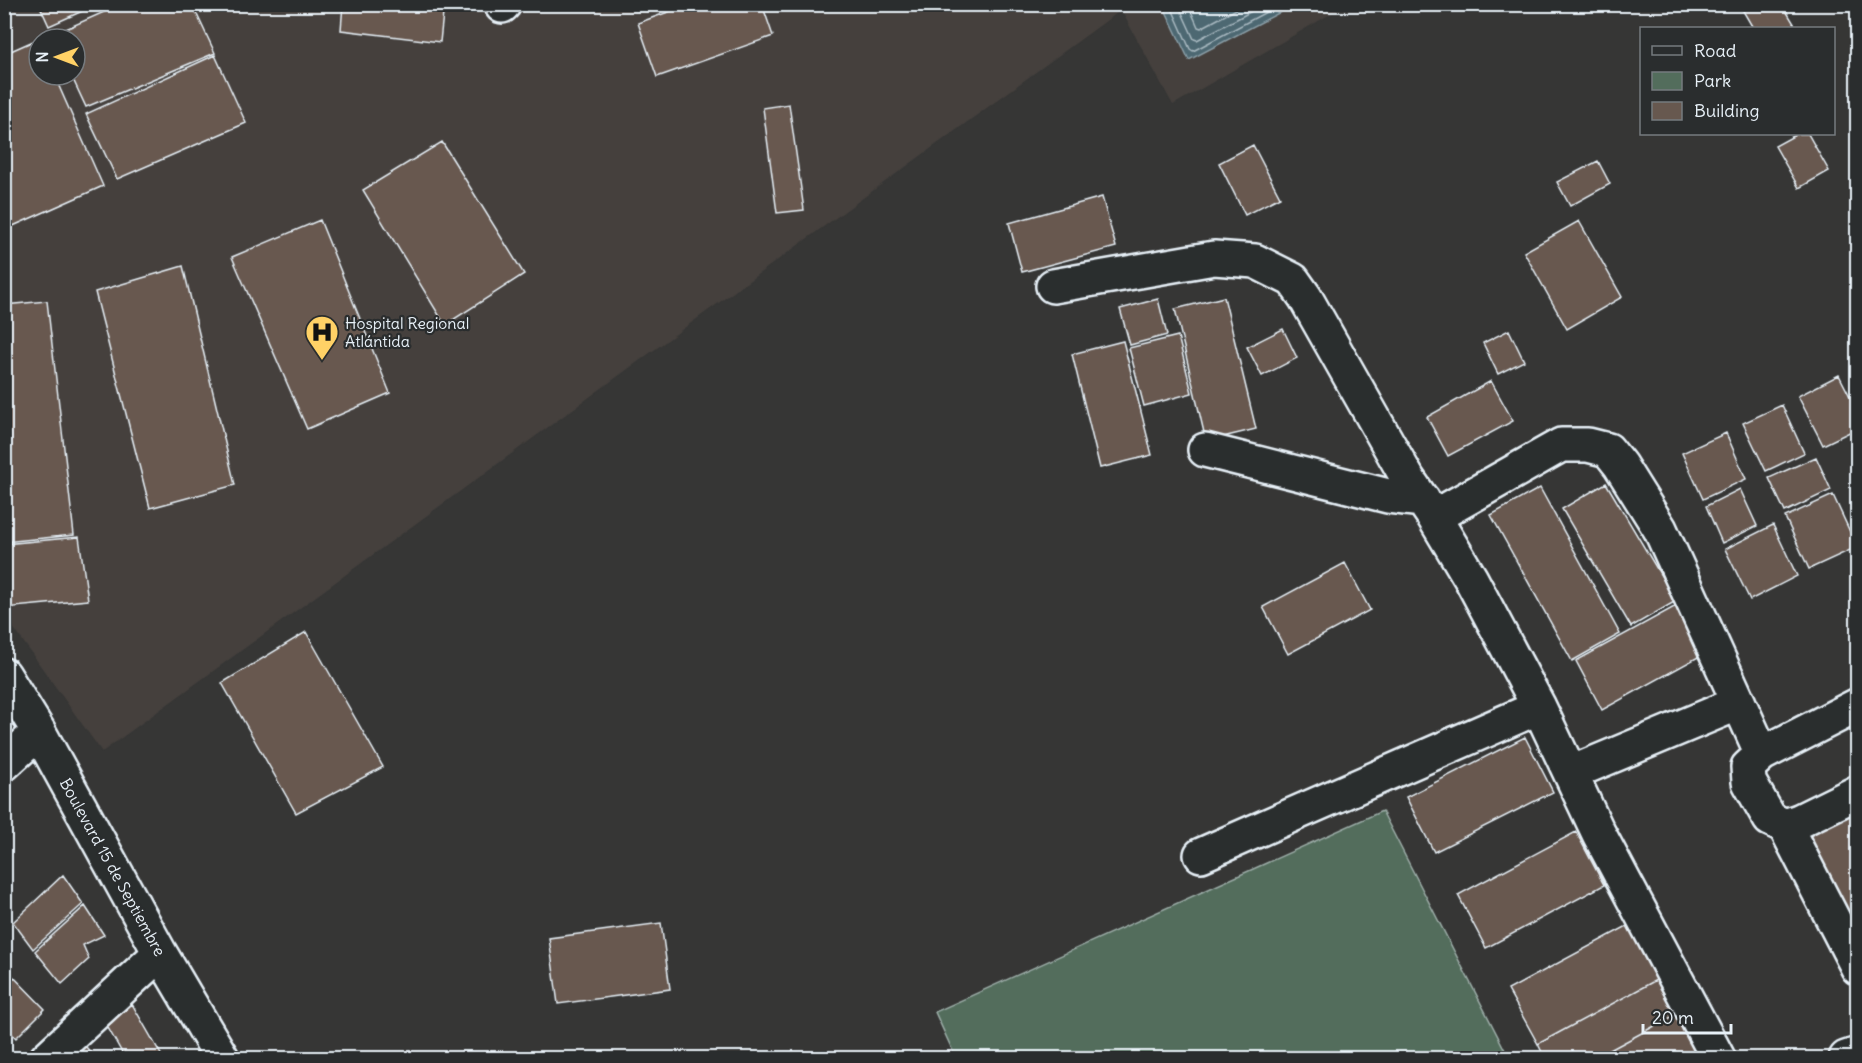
<svg xmlns="http://www.w3.org/2000/svg" width="1862" height="1063" font-family="Delius,sans-serif">
<style>
.built{fill:#45403d;fill-rule:evenodd}
.green{fill:#536d5c;stroke:#9eafaa;stroke-width:1.5}
.water{fill:#4d6872;stroke:#8b9fa8;stroke-width:1.5}
.lines{fill:none;stroke-linecap:round;stroke-linejoin:round}
.shore{stroke:#aabac2;stroke-width:1.5}
.building{fill:#67584f;stroke:#e8f1f8;stroke-width:1.5}
.minor-casing{stroke:#e8f1f8;stroke-width:38}
.minor{stroke:#2a2d2e;stroke-width:33}
.labels{text-anchor:middle;dominant-baseline:central;stroke-width:4.5;stroke-linejoin:round;paint-order:stroke}
.poi-label{font-size:16px;fill:#e8f1f8;stroke:#2a2d2e;text-anchor:start}
.street-label{font-size:16px;fill:#e8f1f8;stroke:#2a2d2e}
</style>
<rect width="100%" height="100%" fill="#363635"/>
<filter id="ink" filterUnits="userSpaceOnUse"><feTurbulence type="fractalNoise" baseFrequency=".0167" numOctaves="2"/><feDisplacementMap in="SourceGraphic" scale="12" xChannelSelector="R" yChannelSelector="G"/><feConvolveMatrix kernelMatrix="1 2 1 2 8 2 1 2 1" color-interpolation-filters="sRGB"/></filter>
<g filter="url(#ink)">
<!-- built -->
<path class="built" d="M 4,5 L 1346,5 L 1173,105 L 1121,10 L 102,752 L 5,616 ZM 39,39 L 75,39 L 75,75 L 39,75 Z"/>
<!-- green -->
<path class="green" d="M 1382,811 L 1509,1058 L 956,1058 L 935,1012 Z"/>
<!-- water -->
<path class="water" d="M 1163,5 L 1294,5 L 1189,60 Z"/>
<g class="lines">
<!-- shore -->
<path class="shore" d="M 1170,4 L 1190,49 L 1193,51 L 1281,4
M 1178,4 L 1194,39 L 1197,40 L 1265,4
M 1188,4 L 1198,27 L 1201,28 L 1246,4"/>
</g>
<!-- building -->
<path class="building" d="M 39,4 L 98,4 L 49,26 Z
M 122,4 L 192,4 L 215,53 L 86,107 L 71,75 L 75,75 L 75,39 L 54,39 L 52,35 Z
M 343,4 L 444,4 L 440,42 L 341,30 Z
M 690,4 L 762,4 L 773,36 L 657,77 L 638,23 Z
M 1739,4 L 1782,4 L 1796,27 L 1753,28 Z
M 38,39 L 39,75 L 54,75 L 103,186 L 4,230 L 4,54 Z
M 215,55 L 246,123 L 117,179 L 86,114 Z
M 789,104 L 804,210 L 777,213 L 763,108 Z
M 1797,134 L 1808,134 L 1829,171 L 1799,188 L 1775,146 Z
M 442,142 L 524,274 L 445,325 L 363,190 Z
M 1253,145 L 1280,197 L 1245,215 L 1219,163 Z
M 1598,161 L 1610,184 L 1570,206 L 1557,182 Z
M 1102,197 L 1116,247 L 1022,272 L 1009,223 Z
M 320,220 L 390,393 L 307,429 L 232,257 Z
M 1579,221 L 1622,297 L 1567,329 L 1524,252 Z
M 183,266 L 235,485 L 150,508 L 95,292 Z
M 1224,297 L 1256,429 L 1206,441 L 1175,309 Z
M 1158,299 L 1167,335 L 1130,345 L 1120,309 Z
M 47,301 L 74,535 L 4,542 L 4,305 Z
M 1283,329 L 1297,358 L 1262,376 L 1247,347 Z
M 1509,330 L 1524,361 L 1498,374 L 1483,343 Z
M 1178,336 L 1192,393 L 1144,406 L 1129,348 Z
M 1123,341 L 1152,455 L 1100,468 L 1072,354 Z
M 1839,375 L 1858,412 L 1858,428 L 1823,445 L 1798,396 Z
M 1491,381 L 1513,421 L 1448,456 L 1427,417 Z
M 1782,405 L 1804,453 L 1766,471 L 1743,423 Z
M 1726,433 L 1746,479 L 1703,499 L 1682,453 Z
M 1816,457 L 1831,490 L 1785,512 L 1769,478 Z
M 1606,483 L 1676,601 L 1631,627 L 1562,509 Z
M 1540,488 L 1620,634 L 1572,661 L 1491,515 Z
M 1740,489 L 1757,526 L 1722,543 L 1706,506 Z
M 1833,495 L 1857,547 L 1809,569 L 1785,517 Z
M 1773,525 L 1797,576 L 1750,600 L 1725,549 Z
M 79,537 L 88,600 L 4,608 L 4,544 Z
M 1345,563 L 1370,610 L 1288,654 L 1263,607 Z
M 1676,606 L 1702,655 L 1602,710 L 1576,661 Z
M 306,632 L 383,767 L 296,813 L 222,683 Z
M 1525,737 L 1553,792 L 1434,852 L 1406,797 Z
M 1858,809 L 1858,938 L 1805,837 Z
M 1576,832 L 1604,885 L 1486,948 L 1458,895 Z
M 63,875 L 83,904 L 33,949 L 13,922 Z
M 85,906 L 104,935 L 83,945 L 89,959 L 62,984 L 35,951 Z
M 661,923 L 670,989 L 558,1004 L 549,938 Z
M 1629,925 L 1658,979 L 1538,1044 L 1508,990 Z
M 4,967 L 45,1009 L 16,1038 L 4,1026 Z
M 1658,979 L 1677,1014 L 1595,1058 L 1545,1058 L 1538,1044 Z
M 132,1004 L 163,1058 L 125,1058 L 107,1026 Z
M 1677,1014 L 1701,1058 L 1595,1058 Z
M 85,1046 L 96,1058 L 74,1058 Z"/>
<g class="lines">
<defs>
<path id="minor" d="M 502,6 L 504,4
M 1053,286 L 1214,258 L 1255,261 L 1293,280 L 1305,297 L 1408,479 L 1434,517 L 1471,579 L 1539,707 L 1599,834 L 1718,1058
M 1205,450 L 1388,496 L 1423,500
M 1434,517 L 1561,445 L 1588,445 L 1608,450 L 1620,465 L 1660,529 L 1762,754
M 4,675 L 39,732 L 160,953 L 222,1058
M 1858,705 L 1762,754 L 1748,767 L 1749,782 L 1770,819 L 1785,826 L 1799,821 L 1858,792
M 4,764 L 39,732
M 1571,773 L 1739,703
M 1785,826 L 1858,968
M 1201,855 L 1539,707
M 47,1058 L 160,953
M 1846,1058 L 1858,1054"/>
</defs>
<!-- minor casing -->
<use href="#minor" class="minor-casing"/>
<!-- minor -->
<use href="#minor" class="minor"/>
</g>
</g>
<!-- icons -->
<defs>
<symbol id="hospital-pin" viewBox="-11 -11 22 30"><path d="M0 17L-7.5 6A9.5 9.5 0 1 1 7.5 6Z" fill="#ffd166" stroke="#2a2d2e"/><path d="M-5-5h3v3.5h4V-5h3V5h-3V1.5h-4V5h-3Z" fill="#111"/></symbol>
</defs>
<g fill-rule="evenodd">
<use href="#hospital-pin" x="303" y="313" width="38" height="52"/>
</g>
<g class="labels">
<!-- poi labels -->
<g class="poi-label">
<text x="345" y="323">Hospital Regional<tspan x="345" dy="18">Atlántida</tspan></text>
</g>
<!-- street labels -->
<g class="street-label">
<text transform="translate(113 867) rotate(61)">Boulevard 15 de Septiembre</text>
</g>
</g>
<!-- margin -->
<rect width="1862" height="1063" fill="none" stroke="#2a2d2e" stroke-width="24"/>
<rect x="12" y="12" width="1838" height="1039" fill="none" stroke="#e8f1f8" stroke-width="2" filter="url(#ink)"/>
<!-- legend -->
<rect x="1640" y="27" width="195" height="108" fill="#2a2d2e" stroke="#767b7f" stroke-width="1.5"/>
<rect x="1652" y="46" width="30" height="9" fill="#2a2d2e" stroke="#767b7f" stroke-width="1.5"/>
<text x="1694" y="57" font-size="18" fill="#e8f1f8">Road</text>
<rect x="1652" y="72" width="30" height="18" fill="#536d5c" stroke="#767b7f" stroke-width="1.5"/>
<text x="1694" y="87" font-size="18" fill="#e8f1f8">Park</text>
<rect x="1652" y="102" width="30" height="18" fill="#67584f" stroke="#767b7f" stroke-width="1.5"/>
<text x="1694" y="117" font-size="18" fill="#e8f1f8">Building</text>
<!-- north arrow -->
<g transform="translate(57 57) rotate(270)"><circle r="28" fill="#2a2d2e" stroke="#767b7f" stroke-width="1.5"/>
<path d="M0-4.5L10 22L0 15L-10 22Z" fill="#ffd166"/>
<text y="-9" font-size="16" font-weight="bold" text-anchor="middle" fill="#e8f1f8">N</text>
</g>
<!-- scale -->
<path d="M1643 1024v9h88v-9" fill="none" stroke="#e8f1f8" stroke-width="3"/>
<text x="1652" y="1024" font-size="18" fill="#e8f1f8" stroke="#2a2d2e" stroke-width="4.5" paint-order="stroke">20 m</text>
</svg>
